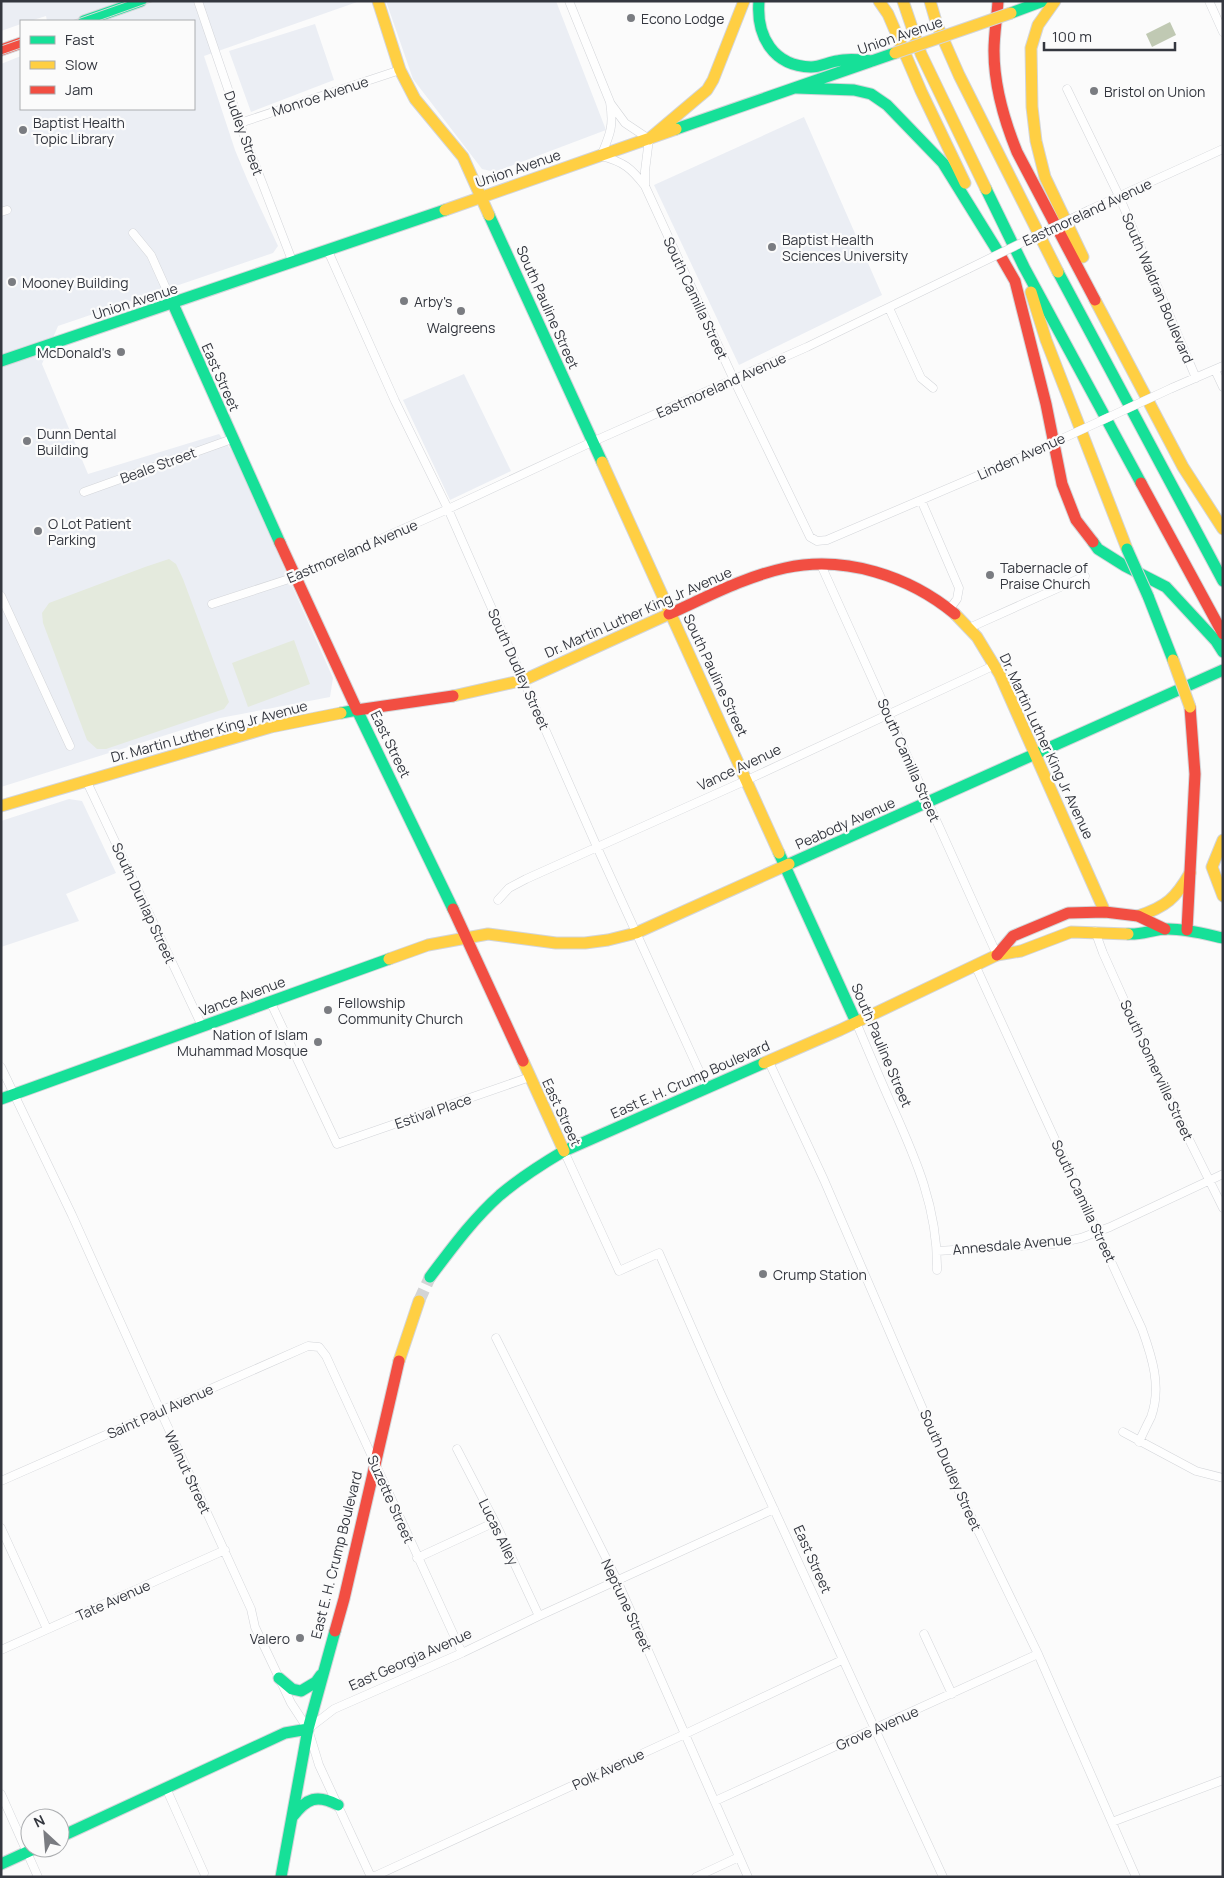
<svg xmlns="http://www.w3.org/2000/svg" width="1224" height="1878" font-family="Manrope,sans-serif">
<style>
.built{fill:#ebeef4}
.green{fill:#e4eadd}
.water{fill:#c0c9b3}
.lines{fill:none;stroke-linecap:round;stroke-linejoin:round}
.primary-tunnel{stroke:#d3d4d5;stroke-width:12;stroke-dasharray:12 6;stroke-linecap:butt}
.street-casing{stroke:#d3d5d9;stroke-width:9}
.fast-casing{stroke:#d3d5d9;stroke-width:13}
.slow-casing{stroke:#d3d5d9;stroke-width:13}
.jam-casing{stroke:#d3d5d9;stroke-width:13}
.street{stroke:#fefefe;stroke-width:8}
.fast{stroke:#16e098;stroke-width:11}
.slow{stroke:#ffcf43;stroke-width:11}
.jam{stroke:#f24e42;stroke-width:11}
.tram{stroke:#d9d9da;stroke-width:1}
.street-bridge-casing{stroke:#d3d5d9;stroke-width:9;stroke-linecap:butt}
.fast-bridge-casing{stroke:#d3d5d9;stroke-width:13;stroke-linecap:butt}
.slow-bridge-casing{stroke:#d3d5d9;stroke-width:13;stroke-linecap:butt}
.street-bridge{stroke:#fefefe;stroke-width:8}
.fast-bridge{stroke:#16e098;stroke-width:11}
.slow-bridge{stroke:#ffcf43;stroke-width:11}
.poi-dot{fill:#7a7c81;stroke:#fbfbfb;stroke-width:2}
.labels{text-anchor:middle;dominant-baseline:central;stroke-width:4.5;stroke-linejoin:round;paint-order:stroke}
.poi-label{font-size:14px;fill:#34373f;stroke:#fbfbfb;text-anchor:start}
.street-label{font-size:14px;fill:#34373f;stroke:#fbfbfb}
</style>
<rect width="100%" height="100%" fill="#fbfbfb"/>
<!-- built -->
<path class="built" d="M 1,1 L 360,1 L 204,56 L 235,150 L 247,179 L 278,246 L 273,253 L 58,326 L 42,364 L 88,474 L 219,434 L 232,451 L 333,678 L 330,697 L 220,718 L 1,787 L 1,64 L 21,56 L 21,109 L 194,109 L 194,21 L 47,21 L 46,16 L 30,21 L 21,21 L 21,24 L 1,31 Z
M 386,1 L 556,1 L 606,130 L 495,172 L 482,169 L 413,79 Z
M 315,24 L 334,80 L 251,112 L 229,51 Z
M 804,117 L 882,295 L 739,365 L 654,185 Z
M 464,374 L 511,471 L 450,500 L 403,400 Z
M 69,799 L 82,801 L 116,873 L 66,894 L 79,921 L 1,947 L 1,821 Z"/>
<!-- green -->
<path class="green" d="M 169,559 L 176,564 L 183,579 L 229,702 L 224,709 L 106,749 L 97,749 L 87,740 L 43,623 L 42,613 L 49,603 L 145,567 Z
M 294,640 L 310,684 L 248,707 L 232,663 Z"/>
<!-- water -->
<path class="water" d="M 1170,22 L 1176,35 L 1152,47 L 1146,34 Z"/>
<g class="lines">
<!-- primary-tunnel -->
<path class="primary-tunnel" d="M 419,1301 L 430,1277"/>
<defs>
<path id="street" d="M 198,1 L 243,133 L 293,263
M 569,1 L 610,102 C 614,127 610,134 601,156 C 624,162 631,168 645,186 L 734,380 L 810,537 L 817,541 L 827,540 L 1029,454
M 1209,1 L 1223,32
M 1067,89 L 1119,196 L 1196,378
M 611,104 L 625,123 L 649,139 L 645,171 L 645,186
M 240,123 L 400,70
M 1089,210 L 1223,149
M 1,212 L 7,210
M 133,233 L 151,255 L 173,304
M 328,251 L 395,401 L 448,509 L 597,847 L 707,1088
M 889,308 L 921,378 L 933,388
M 1215,370 L 1223,387
M 1172,388 L 1223,366
M 84,492 L 232,439
M 921,500 L 959,588 L 957,599 L 949,610
M 821,565 L 997,955
M 1,596 L 70,746
M 212,604 L 295,577 L 448,509 L 592,442 L 807,347 L 968,269
M 969,628 L 1085,576
M 86,780 L 202,1026
M 498,900 L 509,888 L 526,879 L 747,780 L 995,665
M 1095,931 L 1103,953 L 1165,1091 L 1223,1208
M 976,967 L 1142,1329 C 1152,1357 1162,1387 1151,1417 C 1147,1425 1143,1433 1139,1442
M 270,1001 L 337,1144 L 530,1077
M 856,1022 C 867,1048 878,1074 889,1099 C 914,1155 938,1206 937,1270
M 769,1062 L 824,1180 L 953,1479 L 1038,1654 L 1136,1877
M 1,1067 L 72,1215 L 160,1410 L 251,1609 L 255,1627 L 291,1703 L 308,1729 L 319,1765 L 371,1877
M 564,1151 L 619,1271 L 659,1253 L 720,1392 L 943,1877
M 937,1251 L 1053,1244 L 1081,1238 L 1110,1227 L 1223,1174
M 496,1338 L 617,1580 L 748,1877
M 1123,1432 L 1196,1471 L 1223,1478
M 457,1449 L 495,1522 L 539,1616
M 1,1481 L 308,1346 L 319,1347 L 326,1356 L 462,1653
M 1,1528 L 47,1629
M 417,1558 L 495,1522
M 924,1634 L 952,1694
M 1,1650 L 225,1550
M 308,1729 L 334,1709 L 462,1653 L 539,1616 L 774,1509
M 166,1788 L 204,1873
M 1,1794 L 38,1877
M 715,1801 L 1038,1654
M 1112,1822 L 1223,1780
M 373,1877 L 685,1734 L 842,1660
M 696,1877 L 739,1857"/>
<path id="fast" d="M 759,1 C 756,36 773,66 811,67 C 820,67 829,62 837,61 C 849,58 861,60 872,61
M 1011,13 L 1043,1
M 84,21 L 141,1
M 797,88 L 854,90 L 871,94 L 887,105 L 943,163 L 1000,255
M 676,129 L 895,53
M 986,189 L 1024,267 L 1141,483
M 489,215 L 602,462
M 1058,272 L 1223,581
M 173,304 L 280,543
M 1,361 L 445,210
M 1093,542 L 1098,549 L 1125,566 L 1166,587 L 1216,641 L 1223,652
M 1148,596 L 1173,660
M 341,713 L 357,710 L 453,909
M 779,853 L 856,1022
M 789,864 L 1223,670
M 1128,934 C 1142,935 1154,929 1168,929 C 1187,929 1205,934 1223,938
M 1,1099 L 389,959
M 430,1277 C 452,1248 473,1219 500,1195 C 520,1178 542,1164 564,1151 L 764,1063
M 279,1678 L 292,1689 L 301,1691 L 316,1682 L 321,1675
M 293,1816 C 307,1798 317,1794 338,1805
M 60,1837 L 285,1733 L 308,1729
M 1,1864 L 36,1848
M 281,1877 L 308,1729 L 335,1631"/>
<path id="slow" d="M 378,1 L 400,70 L 415,99 L 463,157 L 489,215
M 879,1 L 888,14 L 921,91 L 965,183
M 903,1 L 921,54 L 986,189
M 930,1 L 937,25 L 959,75 L 1058,272
M 1055,1 L 1038,25 L 1031,48 L 1032,107 L 1036,141 L 1045,177 L 1083,257
M 649,139 L 707,90 L 713,80 L 744,1
M 445,210 L 676,129
M 1031,292 L 1046,340 L 1127,549
M 1095,300 L 1183,467 L 1223,529
M 602,462 L 779,853
M 955,614 L 977,637 L 1000,675 L 1105,912
M 453,696 L 524,680 L 669,614
M 1,806 L 271,727 L 341,713
M 1223,840 L 1212,867 L 1223,896
M 1138,916 C 1166,907 1176,898 1190,873
M 389,959 L 428,945 L 488,934 L 556,943 L 585,943 L 608,940 L 636,933 L 789,864
M 523,1061 L 564,1151
M 764,1063 L 840,1030 L 997,955 L 1021,951 L 1071,932 L 1128,934
M 399,1361 L 419,1301"/>
<path id="jam" d="M 998,1 C 997,18 994,34 994,51 C 994,86 1004,120 1017,152 L 1095,300
M 1,50 L 21,43
M 1000,255 L 1015,281 L 1046,404 L 1062,484 L 1076,520 L 1093,542
M 1141,483 L 1223,634
M 280,543 L 357,710 L 453,696
M 669,614 C 707,597 744,577 785,568 C 845,555 909,576 955,614
M 453,909 L 523,1061
M 1187,930 L 1195,774 L 1190,707
M 997,955 L 1013,936 L 1068,913 L 1105,912 L 1138,916 L 1165,929
M 335,1631 L 344,1599 L 399,1361"/>
</defs>
<!-- street casing -->
<use href="#street" class="street-casing"/>
<!-- fast casing -->
<use href="#fast" class="fast-casing"/>
<!-- slow casing -->
<use href="#slow" class="slow-casing"/>
<!-- jam casing -->
<use href="#jam" class="jam-casing"/>
<!-- street -->
<use href="#street" class="street"/>
<!-- fast -->
<use href="#fast" class="fast"/>
<!-- slow -->
<use href="#slow" class="slow"/>
<!-- jam -->
<use href="#jam" class="jam"/>
<!-- tram -->
<path class="tram" d="M 72,21 L 129,1
M 98,21 L 154,1
M 1,46 L 21,39
M 1,55 L 21,48"/>
<defs>
<path id="street-bridge" d="M 968,269 L 1089,210
M 1029,454 L 1172,388"/>
<path id="fast-bridge" d="M 1127,549 L 1148,596"/>
<path id="slow-bridge" d="M 895,53 L 1011,13
M 1173,660 L 1190,707"/>
</defs>
<!-- street-bridge casing -->
<use href="#street-bridge" class="street-bridge-casing"/>
<!-- fast-bridge casing -->
<use href="#fast-bridge" class="fast-bridge-casing"/>
<!-- slow-bridge casing -->
<use href="#slow-bridge" class="slow-bridge-casing"/>
<!-- street-bridge -->
<use href="#street-bridge" class="street-bridge"/>
<!-- fast-bridge -->
<use href="#fast-bridge" class="fast-bridge"/>
<!-- slow-bridge -->
<use href="#slow-bridge" class="slow-bridge"/>
</g>
<!-- markers -->
<g class="poi-dot">
<circle cx="631" cy="18" r="5"/>
<circle cx="1094" cy="91" r="5"/>
<circle cx="23" cy="130" r="5"/>
<circle cx="772" cy="247" r="5"/>
<circle cx="12" cy="282" r="5"/>
<circle cx="404" cy="301" r="5"/>
<circle cx="461" cy="311" r="5"/>
<circle cx="121" cy="352" r="5"/>
<circle cx="27" cy="441" r="5"/>
<circle cx="38" cy="531" r="5"/>
<circle cx="990" cy="575" r="5"/>
<circle cx="328" cy="1010" r="5"/>
<circle cx="318" cy="1042" r="5"/>
<circle cx="763" cy="1274" r="5"/>
<circle cx="300" cy="1638" r="5"/>
</g>
<g class="labels">
<!-- poi labels -->
<g class="poi-label">
<text x="641" y="18">Econo Lodge</text>
<text x="1104" y="91">Bristol on Union</text>
<text x="33" y="122">Baptist Health<tspan x="33" dy="16">Topic Library</tspan></text>
<text x="782" y="239">Baptist Health<tspan x="782" dy="16">Sciences University</tspan></text>
<text x="22" y="282">Mooney Building</text>
<text x="414" y="301">Arby's</text>
<text x="461" y="327" text-anchor="middle">Walgreens</text>
<text x="111" y="352" text-anchor="end">McDonald's</text>
<text x="37" y="433">Dunn Dental<tspan x="37" dy="16">Building</tspan></text>
<text x="48" y="523">O Lot Patient<tspan x="48" dy="16">Parking</tspan></text>
<text x="1000" y="567">Tabernacle of<tspan x="1000" dy="16">Praise Church</tspan></text>
<text x="338" y="1002">Fellowship<tspan x="338" dy="16">Community Church</tspan></text>
<text x="308" y="1034" text-anchor="end">Nation of Islam<tspan x="308" dy="16">Muhammad Mosque</tspan></text>
<text x="773" y="1274">Crump Station</text>
<text x="290" y="1638" text-anchor="end">Valero</text>
</g>
<!-- street labels -->
<g class="street-label">
<text transform="translate(900 35) rotate(-19)">Union Avenue</text>
<text transform="translate(320 96) rotate(-18)">Monroe Avenue</text>
<text transform="translate(244 133) rotate(70)">Dudley Street</text>
<text transform="translate(518 168) rotate(-19)">Union Avenue</text>
<text transform="translate(1087 212) rotate(-25)">Eastmoreland Avenue</text>
<text transform="translate(1158 288) rotate(67)">South Waldran Boulevard</text>
<text transform="translate(696 298) rotate(65)">South Camilla Street</text>
<text transform="translate(135 301) rotate(-18)">Union Avenue</text>
<text transform="translate(548 307) rotate(66)">South Pauline Street</text>
<text transform="translate(221 377) rotate(66)">East Street</text>
<text transform="translate(721 385) rotate(-24)">Eastmoreland Avenue</text>
<text transform="translate(1021 456) rotate(-24)">Linden Avenue</text>
<text transform="translate(158 465) rotate(-20)">Beale Street</text>
<text transform="translate(352 551) rotate(-23)">Eastmoreland Avenue</text>
<text transform="translate(638 612) rotate(-24)">Dr. Martin Luther King Jr Avenue</text>
<text transform="translate(519 669) rotate(66)">South Dudley Street</text>
<text transform="translate(716 675) rotate(65)">South Pauline Street</text>
<text transform="translate(209 731) rotate(-15)">Dr. Martin Luther King Jr Avenue</text>
<text transform="translate(391 744) rotate(64)">East Street</text>
<text transform="translate(1047 746) rotate(65)">Dr. Martin Luther King Jr Avenue</text>
<text transform="translate(909 760) rotate(66)">South Camilla Street</text>
<text transform="translate(739 767) rotate(-25)">Vance Avenue</text>
<text transform="translate(845 823) rotate(-24)">Peabody Avenue</text>
<text transform="translate(144 903) rotate(65)">South Dunlap Street</text>
<text transform="translate(242 996) rotate(-20)">Vance Avenue</text>
<text transform="translate(882 1045) rotate(67)">South Pauline Street</text>
<text transform="translate(1157 1070) rotate(65)">South Somerville Street</text>
<text transform="translate(690 1079) rotate(-24)">East E. H. Crump Boulevard</text>
<text transform="translate(433 1111) rotate(-19)">Estival Place</text>
<text transform="translate(562 1112) rotate(65)">East Street</text>
<text transform="translate(1084 1201) rotate(65)">South Camilla Street</text>
<text transform="translate(1012 1244) rotate(-5)">Annesdale Avenue</text>
<text transform="translate(160 1411) rotate(-24)">Saint Paul Avenue</text>
<text transform="translate(951 1470) rotate(66)">South Dudley Street</text>
<text transform="translate(188 1472) rotate(65)">Walnut Street</text>
<text transform="translate(391 1499) rotate(66)">Suzette Street</text>
<text transform="translate(499 1532) rotate(64)">Lucas Alley</text>
<text transform="translate(336 1555) rotate(-76)">East E. H. Crump Boulevard</text>
<text transform="translate(813 1559) rotate(66)">East Street</text>
<text transform="translate(113 1600) rotate(-24)">Tate Avenue</text>
<text transform="translate(627 1605) rotate(65)">Neptune Street</text>
<text transform="translate(410 1659) rotate(-24)">East Georgia Avenue</text>
<text transform="translate(877 1728) rotate(-24)">Grove Avenue</text>
<text transform="translate(608 1769) rotate(-25)">Polk Avenue</text>
</g>
</g>
<!-- border -->
<rect width="1224" height="1878" fill="none" stroke="#34373f" stroke-width="5"/>
<!-- legend -->
<rect x="20" y="20" width="175" height="90" fill="#fbfbfb" stroke="#abadb0"/>
<rect x="30" y="36" width="25" height="8" fill="#16e098" stroke="#abadb0"/>
<text x="65" y="45" font-size="15" fill="#34373f">Fast</text>
<rect x="30" y="61" width="25" height="8" fill="#ffcf43" stroke="#abadb0"/>
<text x="65" y="70" font-size="15" fill="#34373f">Slow</text>
<rect x="30" y="86" width="25" height="8" fill="#f24e42" stroke="#abadb0"/>
<text x="65" y="95" font-size="15" fill="#34373f">Jam</text>
<!-- north arrow -->
<g transform="translate(45 1833) rotate(334)"><circle r="24" fill="#fbfbfb" stroke="#abadb0"/>
<path d="M0-4L9 19L0 12L-9 19Z" fill="#7a7c81"/>
<text y="-8" font-size="14" font-weight="bold" text-anchor="middle" fill="#34373f">N</text>
</g>
<!-- scale -->
<path d="M1044 42v8h131v-8" fill="none" stroke="#34373f" stroke-width="2.5"/>
<text x="1052" y="42" font-size="15" fill="#34373f" stroke="#fbfbfb" stroke-width="4" paint-order="stroke">100 m</text>
</svg>
